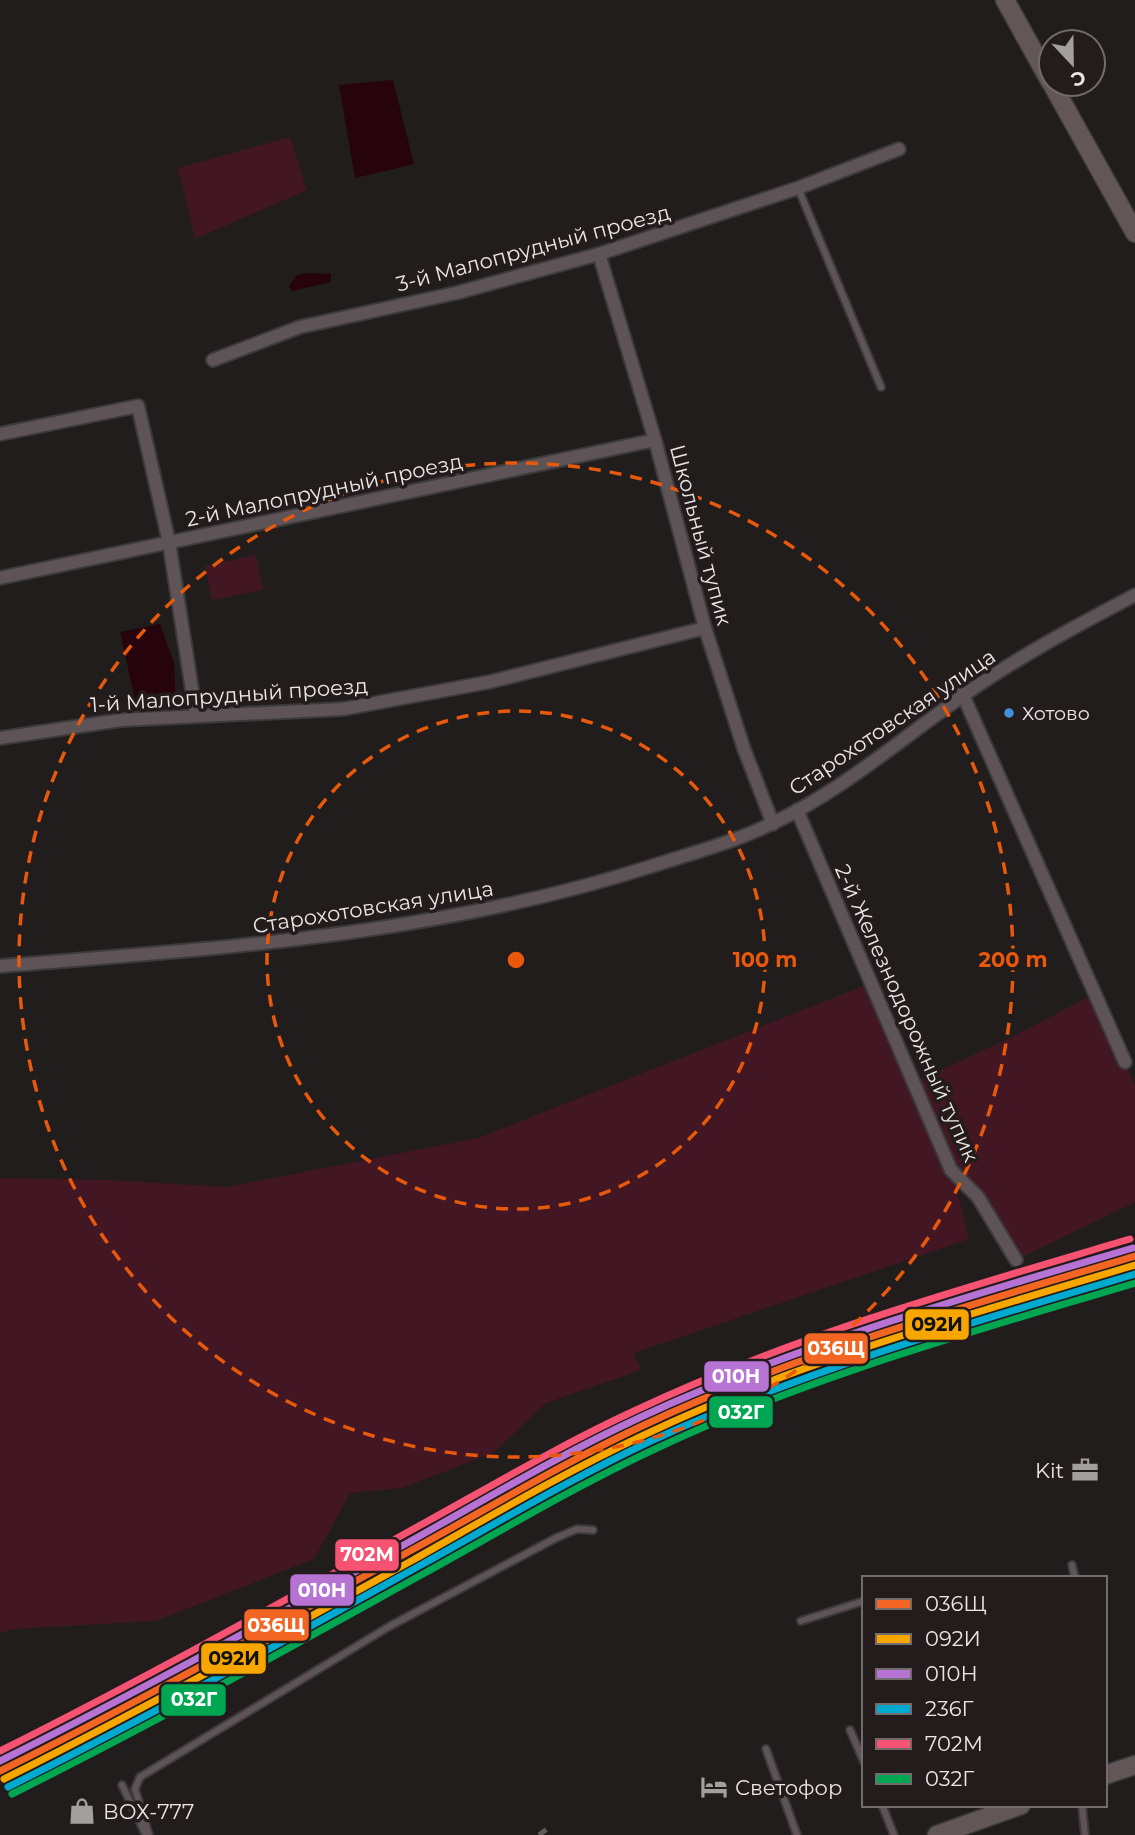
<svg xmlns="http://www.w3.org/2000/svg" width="1135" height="1835" font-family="Montserrat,sans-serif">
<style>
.green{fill:#421622}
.water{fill:#27030b}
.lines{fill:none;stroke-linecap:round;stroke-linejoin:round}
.lane-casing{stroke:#3c3a3a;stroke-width:10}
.street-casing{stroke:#3c3a3a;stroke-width:16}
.secondary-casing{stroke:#3c3a3a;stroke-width:21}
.lane{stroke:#5e5356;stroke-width:6}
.street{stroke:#5e5356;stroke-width:12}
.secondary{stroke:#625658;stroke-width:18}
.rail{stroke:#60595a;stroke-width:5;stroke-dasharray:9 9;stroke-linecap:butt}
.rail-1-casing{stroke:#231b1c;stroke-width:12}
.rail-2-casing{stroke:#231b1c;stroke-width:12}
.rail-3-casing{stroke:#231b1c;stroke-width:12}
.rail-4-casing{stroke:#231b1c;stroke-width:12}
.rail-5-casing{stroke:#231b1c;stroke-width:12}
.rail-6-casing{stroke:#231b1c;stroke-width:12}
.rail-1{stroke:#f26522;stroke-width:7}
.rail-2{stroke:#f7a600;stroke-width:7}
.rail-3{stroke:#b673d3;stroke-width:7}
.rail-4{stroke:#00a9ce;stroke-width:7}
.rail-5{stroke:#f65372;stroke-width:7}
.rail-6{stroke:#00a651;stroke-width:7}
.ring{fill:none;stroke:#e8590c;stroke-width:3.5;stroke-dasharray:12 9}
.bus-dot{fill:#4094de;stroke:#231b1c;stroke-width:2.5}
.labels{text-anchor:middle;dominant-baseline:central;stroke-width:7;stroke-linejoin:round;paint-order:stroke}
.bus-label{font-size:19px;fill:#ebe5e5;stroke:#231b1c;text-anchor:start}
.street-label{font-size:21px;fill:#ebe5e5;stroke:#231b1c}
.poi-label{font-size:21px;fill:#ebe5e5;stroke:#231b1c;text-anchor:start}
.centre{fill:#e8590c;stroke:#231b1c;stroke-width:3.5}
.ring-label{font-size:21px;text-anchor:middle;font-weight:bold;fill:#e8590c;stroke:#231b1c;stroke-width:7;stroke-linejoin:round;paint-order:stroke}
.line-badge{stroke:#231b1c;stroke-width:2.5}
.badge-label{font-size:19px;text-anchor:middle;font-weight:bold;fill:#fff}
.pale-badge-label{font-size:19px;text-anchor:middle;font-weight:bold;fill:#111}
</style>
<rect width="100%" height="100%" fill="#211d1d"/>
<!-- green -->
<path class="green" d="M 290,137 L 307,190 L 195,239 L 178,168 Z
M 256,555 L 263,590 L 212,600 L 205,566 Z
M 871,983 L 915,1082 L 1012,1037 L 1094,994 L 1135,1085 L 1135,1202 L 1016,1260 L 952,1172 L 969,1239 L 634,1353 L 641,1370 L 546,1403 L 493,1453 L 402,1488 L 350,1493 L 314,1559 L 156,1621 L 14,1629 L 0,1633 L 0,1178 L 107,1180 L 227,1187 L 478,1138 Z"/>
<!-- water -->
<path class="water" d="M 393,80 L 414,164 L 355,178 L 339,85 Z
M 304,273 L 331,274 L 331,282 L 292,291 L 289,286 L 296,276 Z
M 160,624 L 174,663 L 176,700 L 137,708 L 120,632 Z"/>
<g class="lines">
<defs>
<path id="lane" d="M 798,188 L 881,387
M 952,679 L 963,694
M 1072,1565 L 1075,1578
M 801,1621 L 864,1601
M 850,1730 L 864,1762
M 766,1749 L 797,1835
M 122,1785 L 145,1833
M 882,1805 L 894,1835
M 1082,1805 L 1085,1835
M 149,1835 L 135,1789 L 140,1777 L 390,1626 L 556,1538 L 577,1529 L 593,1530"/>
<path id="street" d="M 599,254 L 655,440 L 705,628 L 744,749 L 773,824
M 213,360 L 300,327 L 456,293 L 599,254 L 798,188 L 899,149
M 0,434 L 138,406 L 169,542 L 196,715
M 0,578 L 655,440
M 963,695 L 1125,1062
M 0,738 L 121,720 L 343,709 L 489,682 L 705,628
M 797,810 L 951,1170 L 978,1197 L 1016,1260
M 0,966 C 223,948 437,935 652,866 C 692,853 735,842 773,823 C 841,791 900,740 961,697 C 1016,658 1076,626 1135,595"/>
<path id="secondary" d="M 1005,0 L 1051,83
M 1052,84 L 1135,233
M 1105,1775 L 1135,1765
M 937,1835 L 1021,1805"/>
</defs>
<!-- lane casing -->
<use href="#lane" class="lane-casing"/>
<!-- street casing -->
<use href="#street" class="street-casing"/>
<!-- secondary casing -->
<use href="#secondary" class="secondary-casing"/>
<!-- lane -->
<use href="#lane" class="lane"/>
<!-- street -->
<use href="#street" class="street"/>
<!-- secondary -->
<use href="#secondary" class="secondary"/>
<!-- rail -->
<path class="rail" d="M 539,1835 L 551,1826"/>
<defs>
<path id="rail-1" d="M 0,1771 C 139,1702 274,1626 410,1551 C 487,1509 563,1463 642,1426 C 800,1352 968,1306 1135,1256"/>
<path id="rail-2" d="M 4,1779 C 142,1710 277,1635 413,1560 C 489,1517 565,1472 644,1435 C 801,1360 969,1315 1135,1265"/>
<path id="rail-3" d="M 0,1761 C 138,1692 274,1617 409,1542 C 486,1499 561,1454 641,1417 C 799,1344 966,1297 1133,1248"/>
<path id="rail-4" d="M 8,1787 C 148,1717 284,1641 421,1565 C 497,1523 572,1478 651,1441 C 807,1369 971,1323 1135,1274"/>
<path id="rail-5" d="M 0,1751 C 138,1682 273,1607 408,1532 C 483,1491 556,1447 634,1411 C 792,1336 962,1289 1130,1239"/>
<path id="rail-6" d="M 12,1794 C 151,1725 287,1649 423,1574 C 499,1532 574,1487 653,1450 C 807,1377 972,1332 1135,1283"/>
</defs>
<!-- rail-1 casing -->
<use href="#rail-1" class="rail-1-casing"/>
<!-- rail-2 casing -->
<use href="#rail-2" class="rail-2-casing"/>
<!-- rail-3 casing -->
<use href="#rail-3" class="rail-3-casing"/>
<!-- rail-4 casing -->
<use href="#rail-4" class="rail-4-casing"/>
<!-- rail-5 casing -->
<use href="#rail-5" class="rail-5-casing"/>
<!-- rail-6 casing -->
<use href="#rail-6" class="rail-6-casing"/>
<!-- rail-1 -->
<use href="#rail-1" class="rail-1"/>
<!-- rail-2 -->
<use href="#rail-2" class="rail-2"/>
<!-- rail-3 -->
<use href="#rail-3" class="rail-3"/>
<!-- rail-4 -->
<use href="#rail-4" class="rail-4"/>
<!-- rail-5 -->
<use href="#rail-5" class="rail-5"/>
<!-- rail-6 -->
<use href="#rail-6" class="rail-6"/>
</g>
<!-- distance rings -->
<g class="ring">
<circle cx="516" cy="960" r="249"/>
<circle cx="516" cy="960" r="497"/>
</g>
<!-- icons -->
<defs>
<symbol id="office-bare" viewBox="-9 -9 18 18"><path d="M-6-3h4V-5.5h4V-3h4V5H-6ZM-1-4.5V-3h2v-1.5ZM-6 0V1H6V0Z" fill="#a49f9f" stroke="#231b1c" stroke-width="2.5" paint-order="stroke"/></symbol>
<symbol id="hotel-bare" viewBox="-9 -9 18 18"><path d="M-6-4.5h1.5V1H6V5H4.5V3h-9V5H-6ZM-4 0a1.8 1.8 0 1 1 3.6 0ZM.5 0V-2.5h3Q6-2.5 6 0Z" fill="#a49f9f" stroke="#231b1c" stroke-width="2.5" paint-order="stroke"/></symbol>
<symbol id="shop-bare" viewBox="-9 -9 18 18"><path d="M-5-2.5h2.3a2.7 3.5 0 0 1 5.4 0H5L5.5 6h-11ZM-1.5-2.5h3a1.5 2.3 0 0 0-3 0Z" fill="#a49f9f" stroke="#231b1c" stroke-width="2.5" paint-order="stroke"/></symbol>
</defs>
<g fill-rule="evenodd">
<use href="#office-bare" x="1066" y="1451" width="38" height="38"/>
<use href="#hotel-bare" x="695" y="1768" width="38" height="38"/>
<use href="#shop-bare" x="63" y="1792" width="38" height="38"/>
</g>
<!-- markers -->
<circle class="bus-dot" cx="1009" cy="713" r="6"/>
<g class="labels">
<!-- bus labels -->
<g class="bus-label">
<text x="1022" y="713">Хотово</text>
</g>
<!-- street labels -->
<g class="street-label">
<text transform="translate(533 248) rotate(-15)">3-й Малопрудный проезд</text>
<text transform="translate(324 490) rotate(-12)">2-й Малопрудный проезд</text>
<text transform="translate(701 535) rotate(75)">Школьный тупик</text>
<text transform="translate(229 695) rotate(-4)">1-й Малопрудный проезд</text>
<text transform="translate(892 722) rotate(-34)">Старохотовская улица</text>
<text transform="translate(373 907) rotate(-9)">Старохотовская улица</text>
<text transform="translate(907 1013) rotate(66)">2-й Железнодорожный тупик</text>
</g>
<!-- poi labels -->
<g class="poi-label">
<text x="1064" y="1470" text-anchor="end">Kit</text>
<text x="735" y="1787">Светофор</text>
<text x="103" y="1811">ВОХ-777</text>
</g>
</g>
<circle cx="516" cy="960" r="10" class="centre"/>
<g class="ring-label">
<text x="765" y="967">100 m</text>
<text x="1013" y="967">200 m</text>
</g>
<g class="line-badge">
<rect x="904" y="1308" width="66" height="33" rx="7" fill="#f7a600"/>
<rect x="803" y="1332" width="66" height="33" rx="7" fill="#f26522"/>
<rect x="703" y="1360" width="67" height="33" rx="7" fill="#b673d3"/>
<rect x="708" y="1395" width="66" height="34" rx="7" fill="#00a651"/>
<rect x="334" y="1538" width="66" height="34" rx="7" fill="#f65372"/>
<rect x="289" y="1573" width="66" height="34" rx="7" fill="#b673d3"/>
<rect x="243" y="1608" width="67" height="34" rx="7" fill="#f26522"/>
<rect x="200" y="1642" width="67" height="33" rx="7" fill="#f7a600"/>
<rect x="160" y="1683" width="67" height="34" rx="7" fill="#00a651"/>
</g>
<g class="badge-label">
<text x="836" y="1355">036Щ</text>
<text x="736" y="1383">010Н</text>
<text x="741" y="1419">032Г</text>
<text x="367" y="1561">702М</text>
<text x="322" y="1597">010Н</text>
<text x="276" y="1632">036Щ</text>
<text x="194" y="1706">032Г</text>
</g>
<g class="pale-badge-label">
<text x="937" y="1331">092И</text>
<text x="234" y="1665">092И</text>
</g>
<!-- legend -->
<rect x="862" y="1576" width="245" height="231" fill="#231b1c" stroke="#736c6c" stroke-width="2"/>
<rect x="876" y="1599" width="35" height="10" fill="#f26522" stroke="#736c6c" stroke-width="2"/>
<text x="925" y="1611" font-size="21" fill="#ebe5e5">036Щ</text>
<rect x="876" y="1634" width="35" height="10" fill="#f7a600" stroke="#736c6c" stroke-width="2"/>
<text x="925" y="1646" font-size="21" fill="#ebe5e5">092И</text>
<rect x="876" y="1669" width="35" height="10" fill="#b673d3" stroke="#736c6c" stroke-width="2"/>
<text x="925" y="1681" font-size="21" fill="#ebe5e5">010Н</text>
<rect x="876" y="1704" width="35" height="10" fill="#00a9ce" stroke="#736c6c" stroke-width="2"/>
<text x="925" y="1716" font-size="21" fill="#ebe5e5">236Г</text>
<rect x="876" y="1739" width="35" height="10" fill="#f65372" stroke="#736c6c" stroke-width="2"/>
<text x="925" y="1751" font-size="21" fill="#ebe5e5">702М</text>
<rect x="876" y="1774" width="35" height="10" fill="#00a651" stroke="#736c6c" stroke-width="2"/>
<text x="925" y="1786" font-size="21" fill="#ebe5e5">032Г</text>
<!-- north arrow -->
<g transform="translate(1072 63) rotate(158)"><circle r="33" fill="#231b1c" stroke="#736c6c" stroke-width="2"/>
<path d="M0-5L12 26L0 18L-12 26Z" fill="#a49f9f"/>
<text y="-10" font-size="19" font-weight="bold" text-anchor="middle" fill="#ebe5e5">С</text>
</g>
</svg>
